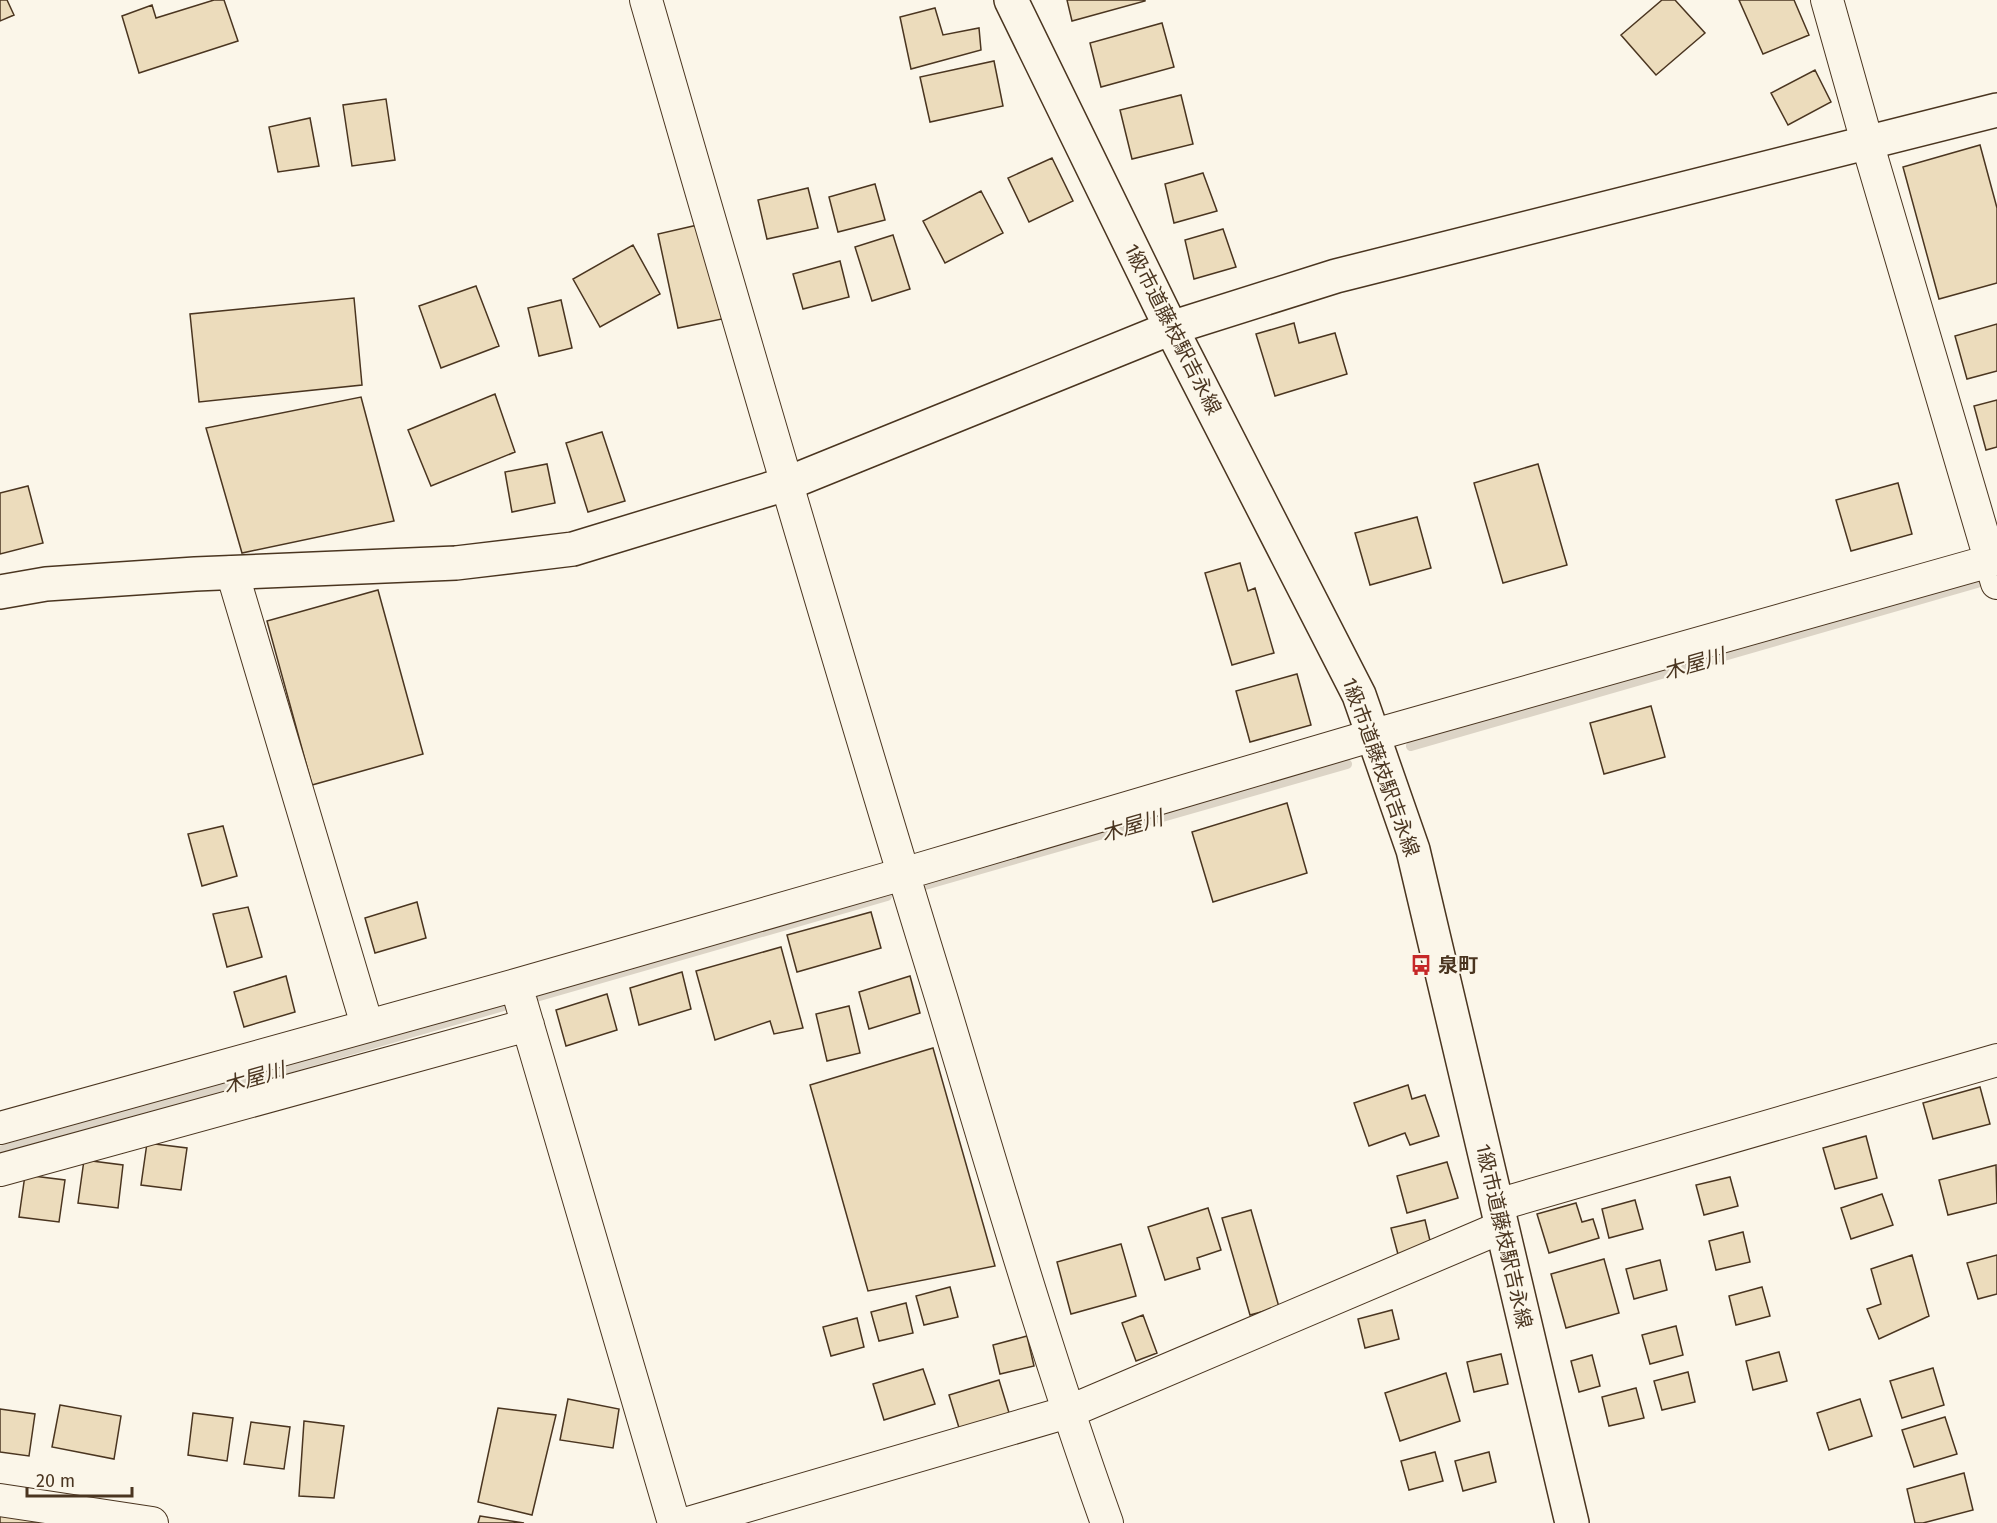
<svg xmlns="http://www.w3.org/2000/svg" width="1997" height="1523" font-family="'Fira Sans','Noto Sans JP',sans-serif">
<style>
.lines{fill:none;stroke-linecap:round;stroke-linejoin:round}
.stream{stroke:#dcd4c6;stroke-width:10}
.building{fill:#ecdcbc;stroke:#4a3520;stroke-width:1.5}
.minor-casing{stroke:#4a3520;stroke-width:34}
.tertiary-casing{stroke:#4a3520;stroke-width:36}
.minor{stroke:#fbf6e9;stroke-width:32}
.tertiary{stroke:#fbf6e9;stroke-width:33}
.labels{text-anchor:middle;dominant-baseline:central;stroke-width:4.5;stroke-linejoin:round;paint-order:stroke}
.street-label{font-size:20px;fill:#4a3520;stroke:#fbf6e9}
.poi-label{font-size:20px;font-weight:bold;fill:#4a3520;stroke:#fbf6e9;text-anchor:start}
.water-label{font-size:21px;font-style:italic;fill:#4a3520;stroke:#fbf6e9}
</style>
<rect width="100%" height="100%" fill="#fbf6e9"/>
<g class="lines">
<!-- stream -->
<path class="stream" d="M 1411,746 L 1977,583
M 918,887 L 1347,764
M 536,997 L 887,896
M 0,1151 L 507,1005"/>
</g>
<!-- building -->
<path class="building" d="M 0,0 L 7,0 L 14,15 L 0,21 Z
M 214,0 L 224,0 L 238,41 L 139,73 L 122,16 L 152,5 L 156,18 Z
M 1067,0 L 1145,0 L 1145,1 L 1072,21 Z
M 1662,0 L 1675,0 L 1705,33 L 1656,75 L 1621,35 Z
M 1739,0 L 1794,0 L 1809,35 L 1763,54 Z
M 935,8 L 943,35 L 979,28 L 981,50 L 911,69 L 900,17 Z
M 1162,23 L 1174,67 L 1101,87 L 1090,43 Z
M 994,61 L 1003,106 L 930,122 L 920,77 Z
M 1815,70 L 1831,102 L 1788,125 L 1771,93 Z
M 1181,95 L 1193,144 L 1132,159 L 1120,110 Z
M 386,99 L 395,160 L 352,166 L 343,105 Z
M 310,118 L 319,166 L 278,172 L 269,127 Z
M 1980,145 L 1997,208 L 1997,283 L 1939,299 L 1903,167 Z
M 1052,158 L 1073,201 L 1029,222 L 1008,178 Z
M 1203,173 L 1217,211 L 1174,223 L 1165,184 Z
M 875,184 L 885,220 L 838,232 L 829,197 Z
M 808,188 L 818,228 L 767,239 L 758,200 Z
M 981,191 L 1003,233 L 945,263 L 923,221 Z
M 702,224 L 722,319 L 678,328 L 658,234 Z
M 1223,229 L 1236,267 L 1194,279 L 1185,240 Z
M 893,235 L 910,289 L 872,301 L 855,247 Z
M 633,245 L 660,294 L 600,327 L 573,279 Z
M 840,261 L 849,297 L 803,309 L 793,274 Z
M 476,286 L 499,346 L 441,368 L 419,306 Z
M 354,298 L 362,385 L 199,402 L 190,314 Z
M 561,300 L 572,348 L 539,356 L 528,308 Z
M 1294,323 L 1299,343 L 1335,333 L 1347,374 L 1275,396 L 1256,334 Z
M 1997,324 L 1997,371 L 1967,379 L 1955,336 Z
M 495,394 L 515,452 L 431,486 L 408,430 Z
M 361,397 L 394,521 L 242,553 L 206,428 Z
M 1997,400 L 1997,447 L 1986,450 L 1974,406 Z
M 602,432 L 625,501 L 588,512 L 566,443 Z
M 547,464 L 555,503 L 512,512 L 505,472 Z
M 1538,464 L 1567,565 L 1503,583 L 1474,483 Z
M 1898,483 L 1912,534 L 1851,551 L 1836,500 Z
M 28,486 L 43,543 L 0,554 L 0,493 Z
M 1417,517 L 1431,568 L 1370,585 L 1355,533 Z
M 1240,563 L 1248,591 L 1255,588 L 1274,653 L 1232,665 L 1205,573 Z
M 378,590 L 423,754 L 312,785 L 267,621 Z
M 1297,674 L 1311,725 L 1250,742 L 1236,691 Z
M 1651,706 L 1665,757 L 1604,774 L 1590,723 Z
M 1287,803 L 1307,873 L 1213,902 L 1192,832 Z
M 223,826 L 237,876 L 202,886 L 188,834 Z
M 417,902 L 426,938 L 375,953 L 365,918 Z
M 248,907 L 262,957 L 227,967 L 213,914 Z
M 871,912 L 881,948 L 797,972 L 787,935 Z
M 781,947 L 803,1028 L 774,1034 L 770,1021 L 715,1040 L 696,971 Z
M 682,972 L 691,1009 L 639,1025 L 630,988 Z
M 286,976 L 295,1012 L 244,1027 L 234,992 Z
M 910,976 L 920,1013 L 869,1029 L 859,992 Z
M 607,994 L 617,1030 L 566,1046 L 556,1010 Z
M 849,1006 L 860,1053 L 827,1061 L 816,1014 Z
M 933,1048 L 995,1266 L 868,1291 L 810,1085 Z
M 1408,1085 L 1412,1099 L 1425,1095 L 1439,1136 L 1410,1145 L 1405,1133 L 1369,1146 L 1354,1103 Z
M 1980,1087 L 1990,1124 L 1933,1139 L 1923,1103 Z
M 1866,1136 L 1877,1178 L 1835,1189 L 1823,1148 Z
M 147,1143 L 187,1148 L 181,1190 L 141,1185 Z
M 84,1160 L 123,1165 L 118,1208 L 78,1203 Z
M 1447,1162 L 1458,1198 L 1407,1213 L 1397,1176 Z
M 1996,1165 L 1997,1203 L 1948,1215 L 1939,1180 Z
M 25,1175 L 65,1180 L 59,1222 L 19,1217 Z
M 1730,1177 L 1738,1206 L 1704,1215 L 1696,1185 Z
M 1882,1194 L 1893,1225 L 1851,1239 L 1841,1208 Z
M 1635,1200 L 1643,1229 L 1609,1238 L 1602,1209 Z
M 1576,1203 L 1582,1222 L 1593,1219 L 1599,1238 L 1549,1253 L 1537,1214 Z
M 1208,1208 L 1221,1250 L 1197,1258 L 1200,1269 L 1165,1280 L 1148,1227 Z
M 1251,1210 L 1279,1307 L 1250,1315 L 1222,1218 Z
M 1425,1220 L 1432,1249 L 1399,1258 L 1391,1228 Z
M 1743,1232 L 1750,1262 L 1716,1270 L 1709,1241 Z
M 1121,1244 L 1136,1296 L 1071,1314 L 1057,1262 Z
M 1912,1255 L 1929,1316 L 1879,1339 L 1867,1309 L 1881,1304 L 1871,1269 Z
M 1997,1255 L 1997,1294 L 1978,1299 L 1967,1263 Z
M 1604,1259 L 1619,1313 L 1566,1328 L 1551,1274 Z
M 1660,1260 L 1667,1290 L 1634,1299 L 1626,1269 Z
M 950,1287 L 958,1317 L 924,1325 L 916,1296 Z
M 1762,1287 L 1770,1316 L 1736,1325 L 1729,1296 Z
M 906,1303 L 913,1333 L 879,1341 L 871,1312 Z
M 1392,1310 L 1399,1339 L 1365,1348 L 1358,1319 Z
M 1143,1315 L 1157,1353 L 1136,1361 L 1122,1323 Z
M 857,1318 L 864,1347 L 831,1356 L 823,1327 Z
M 1676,1326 L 1683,1355 L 1650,1364 L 1642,1335 Z
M 1027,1336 L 1034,1366 L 1000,1374 L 993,1345 Z
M 1779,1352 L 1787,1381 L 1753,1390 L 1746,1361 Z
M 1501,1354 L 1508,1384 L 1474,1392 L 1467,1362 Z
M 1592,1355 L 1600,1386 L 1579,1392 L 1571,1361 Z
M 1933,1368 L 1944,1405 L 1902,1418 L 1890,1381 Z
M 923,1369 L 935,1404 L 884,1420 L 873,1384 Z
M 1688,1372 L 1695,1402 L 1662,1410 L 1654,1381 Z
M 1446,1373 L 1460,1421 L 1400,1441 L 1385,1393 Z
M 999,1380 L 1010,1416 L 960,1431 L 949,1395 Z
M 1636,1388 L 1644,1418 L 1609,1426 L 1602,1397 Z
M 568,1399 L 619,1409 L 613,1448 L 560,1440 Z
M 1860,1399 L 1872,1436 L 1829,1450 L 1817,1413 Z
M 60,1405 L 121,1416 L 114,1459 L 52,1447 Z
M 498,1408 L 556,1415 L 532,1515 L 478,1502 Z
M 0,1409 L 35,1414 L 29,1456 L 0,1452 Z
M 193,1413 L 233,1418 L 227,1461 L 188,1455 Z
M 1945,1417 L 1957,1454 L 1914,1467 L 1902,1430 Z
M 304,1421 L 344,1426 L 334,1498 L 299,1496 Z
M 251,1422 L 290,1427 L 284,1469 L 244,1464 Z
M 1435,1452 L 1443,1481 L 1409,1490 L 1401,1461 Z
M 1489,1452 L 1496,1482 L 1463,1491 L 1455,1461 Z
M 1964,1473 L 1973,1510 L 1923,1523 L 1915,1523 L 1907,1489 Z
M 0,1513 L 53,1523 L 0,1523 Z
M 480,1516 L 524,1523 L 478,1523 Z"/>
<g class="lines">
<defs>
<path id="minor" d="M 646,0 C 742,333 839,666 941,997 C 994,1173 1045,1350 1107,1523
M 1827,0 L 1867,142 L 1997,583
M 232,572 L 367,1025
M 516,985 L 674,1523
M 0,1128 L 516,985 L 903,874 L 1374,735 L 1997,559
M 0,1170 L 528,1025
M 1497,1205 L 1997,1060
M 0,1500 L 152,1523
M 688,1523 L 1068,1412 L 1502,1227"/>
<path id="tertiary" d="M 1011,0 L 1171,328 L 1359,695 L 1413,850 L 1572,1523
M 0,592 L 46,584 L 195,574 L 456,563 L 573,549 L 786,484 L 1171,328 L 1336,276 L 1997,110"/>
</defs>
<!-- minor casing -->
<use href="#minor" class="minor-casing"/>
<!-- tertiary casing -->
<use href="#tertiary" class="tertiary-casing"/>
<!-- minor -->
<use href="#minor" class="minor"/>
<!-- tertiary -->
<use href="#tertiary" class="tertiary"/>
</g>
<!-- icons -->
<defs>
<symbol id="bus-bare" viewBox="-9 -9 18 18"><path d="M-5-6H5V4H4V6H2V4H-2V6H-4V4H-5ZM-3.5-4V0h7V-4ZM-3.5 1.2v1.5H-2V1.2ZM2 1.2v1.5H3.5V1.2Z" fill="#c62828" stroke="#fbf6e9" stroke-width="2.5" paint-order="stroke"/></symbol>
</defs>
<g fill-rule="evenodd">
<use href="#bus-bare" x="1406" y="950" width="30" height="30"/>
</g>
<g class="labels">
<!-- street labels -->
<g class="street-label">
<text transform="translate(1173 329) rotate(63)">1級市道藤枝駅吉永線</text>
<text transform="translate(1381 767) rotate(70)">1級市道藤枝駅吉永線</text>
<text transform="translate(1504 1236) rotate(77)">1級市道藤枝駅吉永線</text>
</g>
<!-- poi labels -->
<g class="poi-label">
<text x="1438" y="965">泉町</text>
</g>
<!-- water labels -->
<g class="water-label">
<text transform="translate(1694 664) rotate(-16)">木屋川</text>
<text transform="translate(1132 826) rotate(-16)">木屋川</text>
<text transform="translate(254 1078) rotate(-16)">木屋川</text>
</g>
</g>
<!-- scale -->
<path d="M27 1487v9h105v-9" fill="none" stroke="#4a3520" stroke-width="3"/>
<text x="36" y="1487" font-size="18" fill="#4a3520" stroke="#fbf6e9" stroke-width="4.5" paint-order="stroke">20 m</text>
</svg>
